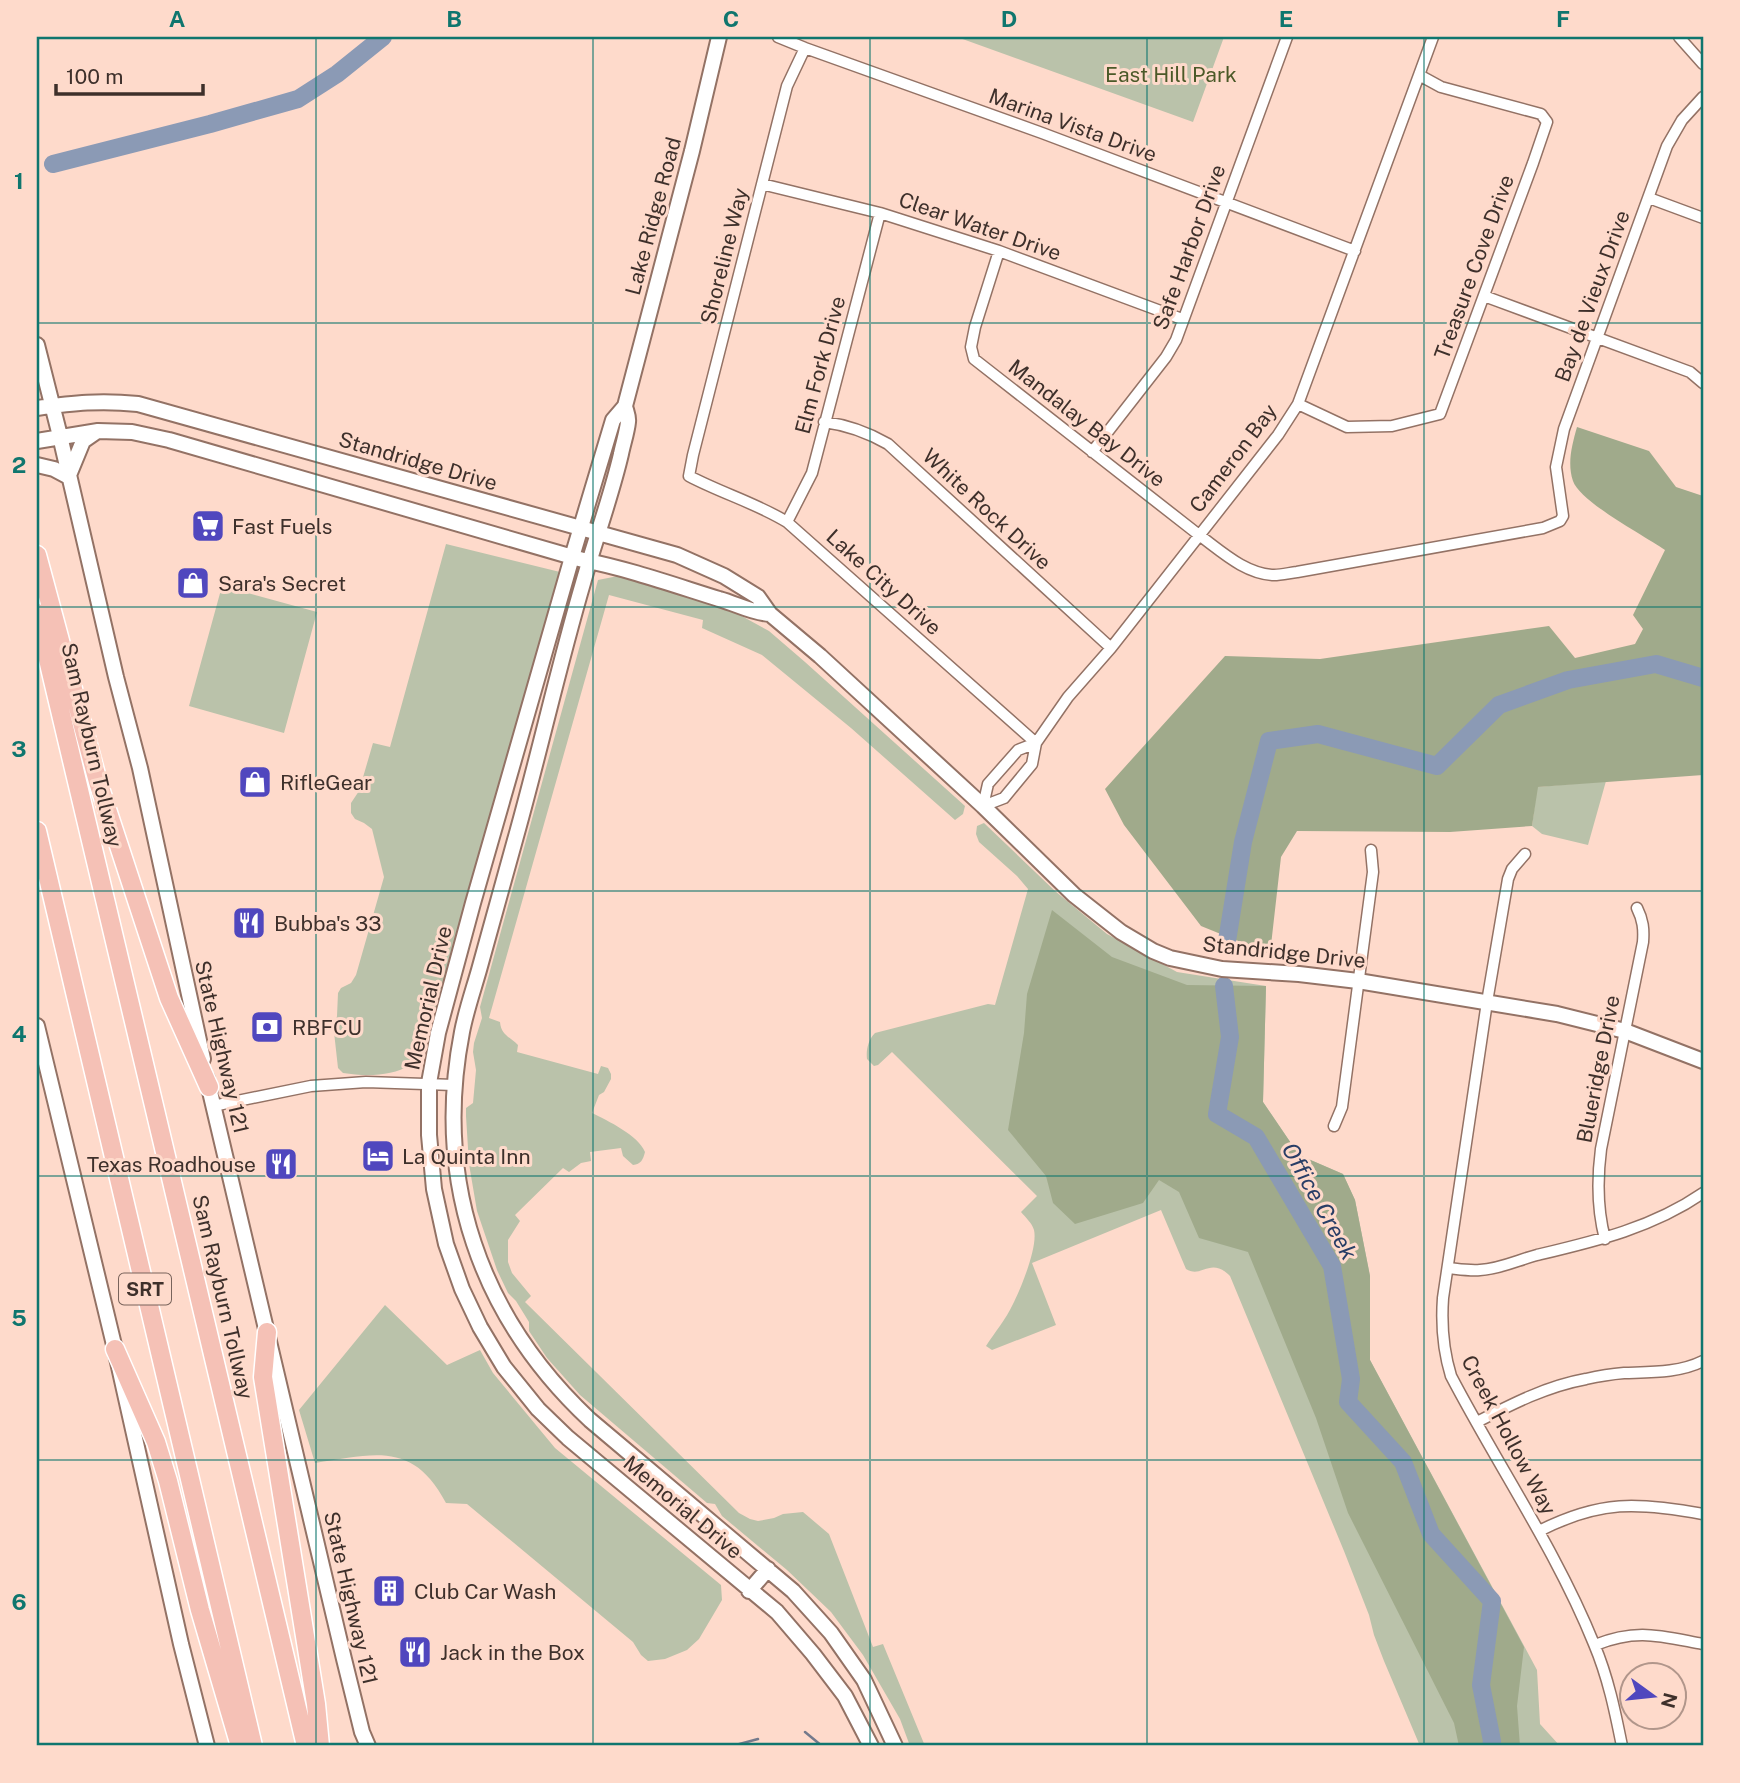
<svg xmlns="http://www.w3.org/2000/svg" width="1740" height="1783" font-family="'Public Sans',sans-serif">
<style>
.green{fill:#bac2aa}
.forest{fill:#a0aa8b}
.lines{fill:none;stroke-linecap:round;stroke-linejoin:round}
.stream{stroke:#747a8c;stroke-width:2.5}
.river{stroke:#8b9ab5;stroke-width:18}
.street-casing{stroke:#937265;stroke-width:13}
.secondary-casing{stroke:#937265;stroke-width:18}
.highway-casing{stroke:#fff;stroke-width:21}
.street{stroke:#fff;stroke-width:10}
.secondary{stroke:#fff;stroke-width:14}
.highway{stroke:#f5c1b6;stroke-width:18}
.grid{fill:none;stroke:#0f766e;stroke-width:2;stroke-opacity:0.55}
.labels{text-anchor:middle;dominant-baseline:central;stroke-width:6;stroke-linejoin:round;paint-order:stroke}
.shield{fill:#fedacb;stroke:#78635b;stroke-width:2}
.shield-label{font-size:19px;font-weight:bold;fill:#3e302b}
.park-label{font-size:21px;fill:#4b5928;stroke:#fedacb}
.street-label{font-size:21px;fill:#3e302b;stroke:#fedacb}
.poi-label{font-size:21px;fill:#3e302b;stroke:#fedacb;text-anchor:start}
.water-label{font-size:23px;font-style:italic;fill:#293e66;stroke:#fedacb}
.neatline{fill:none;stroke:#0f766e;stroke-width:2.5}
.grid-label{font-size:23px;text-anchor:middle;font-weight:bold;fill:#0f766e}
</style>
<rect width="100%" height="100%" fill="#fedacb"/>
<!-- green -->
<path class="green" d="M 957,37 L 1224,37 L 1193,122 Z
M 446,544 L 560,572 L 433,1028 C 427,1074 381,1079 343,1073 L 338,1068 L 334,1032 L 337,1016 L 338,993 L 341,988 L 351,983 L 356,975 L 384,877 L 372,829 L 364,823 L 355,819 L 351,813 L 351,803 L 359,791 L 373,743 L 390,747 Z
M 618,576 L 706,601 L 738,614 L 769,631 L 805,662 L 965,806 L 963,814 L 955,820 L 851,728 L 762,655 L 702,628 L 703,620 L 609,595 L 489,1018 L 500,1022 C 501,1035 510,1037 518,1045 L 517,1052 L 598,1074 L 601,1066 L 608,1068 L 611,1074 L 611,1079 L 604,1092 L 599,1095 L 592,1113 C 608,1121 638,1135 645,1152 C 643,1160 641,1164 633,1165 L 623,1156 L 621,1148 L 590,1152 L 591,1161 L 581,1163 L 569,1172 L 563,1168 L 515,1215 L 520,1221 L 508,1240 L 508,1262 L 512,1273 L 531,1296 L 525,1302 L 739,1513 L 750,1519 L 758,1521 L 774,1518 L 783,1514 L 803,1512 L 829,1534 L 873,1647 L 883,1644 L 925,1746 L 910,1746 L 900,1719 L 863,1655 L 831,1612 L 787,1570 L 722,1516 L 715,1504 L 707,1503 L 580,1395 L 547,1358 L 529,1331 L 529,1322 L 516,1301 L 508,1293 L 497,1270 L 477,1211 L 469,1164 L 466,1116 L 466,1108 L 473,1103 L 476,1070 L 473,1052 L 474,1043 L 482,1018 L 480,1007 L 598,580 Z
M 222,586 L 317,612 L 284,733 L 189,706 Z
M 1606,781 L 1588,845 L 1542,834 L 1532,826 L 1537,787 Z
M 984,823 L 1055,891 L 1107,934 L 1177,972 L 1266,986 L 1263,1102 L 1299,1155 L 1343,1174 L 1355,1200 L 1370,1276 L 1370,1360 L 1537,1670 L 1540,1724 L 1560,1746 L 1420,1746 L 1384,1661 L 1374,1635 L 1369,1615 L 1344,1551 L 1230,1276 C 1210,1256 1202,1279 1186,1269 L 1161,1210 L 1032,1263 L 1056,1325 L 992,1350 L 986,1346 C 995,1332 1006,1319 1013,1304 C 1021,1288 1038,1247 1034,1230 C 1032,1223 1026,1218 1021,1212 L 1037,1196 L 892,1052 L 878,1065 L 874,1066 L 867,1059 C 866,1050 868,1040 875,1033 L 988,1004 L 995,1005 L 1028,889 L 1017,876 L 979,842 L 976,834 L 977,826 Z
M 385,1305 L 447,1365 L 480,1350 L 493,1373 L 555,1448 L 721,1585 L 722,1600 L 699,1639 L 687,1650 L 665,1659 L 648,1661 L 641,1655 L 633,1642 L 467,1504 L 446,1503 C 413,1441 375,1454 315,1463 L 299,1410 Z"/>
<!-- forest -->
<path class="forest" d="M 1577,427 L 1649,451 L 1676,487 L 1703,496 L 1703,775 L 1538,787 L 1532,826 L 1450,832 L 1297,831 L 1281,857 L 1270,954 L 1201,926 L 1124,825 L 1105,789 L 1225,656 L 1320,659 L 1549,626 L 1575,658 L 1635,644 L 1643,629 L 1633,615 L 1665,550 C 1645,536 1580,502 1573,481 C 1567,463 1572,445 1577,427 Z
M 1052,910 L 1112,957 L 1187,985 L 1266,986 L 1263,1102 L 1299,1155 L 1343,1174 L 1355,1200 L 1370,1276 L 1370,1360 L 1524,1647 L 1517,1706 L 1520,1746 L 1459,1746 L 1454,1723 L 1348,1513 L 1316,1418 L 1248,1252 L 1199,1238 L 1179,1192 L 1159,1180 L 1143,1203 L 1075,1224 L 1053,1203 L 1046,1176 L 1008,1130 L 1024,1033 L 1027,994 Z"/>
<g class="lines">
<!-- stream -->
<path class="stream" d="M 805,1732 L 822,1746
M 732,1746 L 758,1739"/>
<!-- river -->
<path class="river" d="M 53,164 L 210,124 L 298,99 L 337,74 L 383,37
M 1227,941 L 1243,842 L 1269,741 L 1318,734 L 1437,766 L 1499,705 L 1568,680 L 1656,664 L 1703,678
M 1224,986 L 1230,1037 L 1217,1114 L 1256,1137 L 1332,1266 L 1351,1379 L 1348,1402 L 1403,1462 L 1431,1534 L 1492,1601 L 1481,1685 L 1492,1741 L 1491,1746"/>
<defs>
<path id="street" d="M 778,37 L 805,48 L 1042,133 L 1355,251
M 1679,37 L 1703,64
M 805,48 L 787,86 L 693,455 L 689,476 C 721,493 756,503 787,522 L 1036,743
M 762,184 L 880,213 L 999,251 L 1182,319
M 1649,198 L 1703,218
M 999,251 L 975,327 L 971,347 L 974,359 L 1199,535 C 1221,551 1245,574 1274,575 C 1281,575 1289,573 1297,572 L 1543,528 L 1560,521 L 1563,516 L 1556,467 L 1564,429 L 1667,146 L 1682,120 L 1703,97
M 1484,296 L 1690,372 L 1703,383
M 1298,404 L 1347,427 L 1392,426 L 1440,414 L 1533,163 L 1547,122 L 1541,114 L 1441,87 L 1419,75
M 824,422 C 848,425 867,432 888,444 L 1111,648
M 1092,452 L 1166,357 L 1176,340 L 1287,37
M 787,522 L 812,473 L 880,213
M 983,806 L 1004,798 L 1032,764 L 1036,743 L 1068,697 L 1111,648 L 1278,435 L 1298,404 L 1433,37
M 983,806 L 988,784 L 1018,750 L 1036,743
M 1525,854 L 1512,869 L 1508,879 L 1487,1002 L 1443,1298 C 1441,1326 1443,1350 1451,1376 C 1498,1466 1556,1550 1594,1644 C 1608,1677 1615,1711 1622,1746
M 213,1106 L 311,1086 L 366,1082 L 454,1085
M 1334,1126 L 1342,1107 L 1373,872 L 1371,850
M 1605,1239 C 1597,1209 1597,1180 1601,1149 L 1643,942 C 1644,929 1643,920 1637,908
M 1448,1268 C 1458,1269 1470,1271 1480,1270 C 1500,1269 1518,1260 1537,1255 C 1596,1241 1652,1228 1703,1193
M 1477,1422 C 1512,1404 1547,1386 1586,1379 C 1599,1376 1611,1374 1624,1373 C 1651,1372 1679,1373 1703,1361
M 1539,1531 C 1600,1500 1638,1502 1703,1514
M 1595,1645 C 1637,1628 1660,1636 1703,1644"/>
<path id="secondary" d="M 719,37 L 692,151 L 625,406 L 613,420 L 572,557 L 473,903 L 438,1033 L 429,1083 L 429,1135 L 434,1189 L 446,1244 L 462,1289 L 480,1327 L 504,1367 L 538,1409 L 568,1438 L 777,1612 L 813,1654 L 845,1696 L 871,1746
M 37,345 L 60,436 L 116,677 L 140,768 L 203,1059
M 625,406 C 626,411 629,417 628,422 C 627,432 623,444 621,454 C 611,497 595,540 583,583 C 558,668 539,755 515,840 C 503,883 491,926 479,970 C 473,991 466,1011 462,1032 C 433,1181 480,1317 590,1420 L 793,1591 L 831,1633 L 864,1680 L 895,1746
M 37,408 C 74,403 100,400 138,404 L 677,555 L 724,576 L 758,597 L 770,614 L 820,656 L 983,806 L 1074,895 L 1121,932 L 1153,951 L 1170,958 L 1222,969 L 1299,974 L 1358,981 L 1557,1014 L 1625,1031 L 1703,1061
M 37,441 L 98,431 L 132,432 L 169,440 L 583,560 C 629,569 674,585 719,599 C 737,604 752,613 770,614
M 37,465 L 54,469 L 69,477
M 69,475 L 83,441 L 96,432
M 37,1026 L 115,1349 L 181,1644 L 207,1746
M 207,1079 L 344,1659 L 362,1732 L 368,1746
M 749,1591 L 768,1569"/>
<path id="highway" d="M 37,555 L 98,782 L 169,998 L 209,1087
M 37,613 L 306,1746
M 37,831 L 253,1746
M 267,1332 L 263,1377 L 316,1704 L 320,1746
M 115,1349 L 156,1442 L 168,1481 L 200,1610 L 240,1746"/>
</defs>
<!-- street casing -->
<use href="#street" class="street-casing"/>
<!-- secondary casing -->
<use href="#secondary" class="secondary-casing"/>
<!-- highway casing -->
<use href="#highway" class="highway-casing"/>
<!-- street -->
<use href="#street" class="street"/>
<!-- secondary -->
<use href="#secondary" class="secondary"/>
<!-- highway -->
<use href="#highway" class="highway"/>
</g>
<!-- grid -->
<path class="grid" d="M 316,37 L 316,1746M 593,37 L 593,1746M 870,37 L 870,1746M 1147,37 L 1147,1746M 1424,37 L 1424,1746M 37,323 L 1703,323M 37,607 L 1703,607M 37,891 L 1703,891M 37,1176 L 1703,1176M 37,1460 L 1703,1460"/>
<!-- icons -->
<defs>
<symbol id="supermarket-square" viewBox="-11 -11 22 22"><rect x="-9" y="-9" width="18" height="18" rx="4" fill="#5047be" stroke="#fedacb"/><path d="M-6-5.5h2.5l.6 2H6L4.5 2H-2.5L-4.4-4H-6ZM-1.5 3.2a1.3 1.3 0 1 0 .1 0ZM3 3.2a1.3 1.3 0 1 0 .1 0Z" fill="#fff"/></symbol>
<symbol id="shop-square" viewBox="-11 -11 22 22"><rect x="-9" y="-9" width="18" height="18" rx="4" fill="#5047be" stroke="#fedacb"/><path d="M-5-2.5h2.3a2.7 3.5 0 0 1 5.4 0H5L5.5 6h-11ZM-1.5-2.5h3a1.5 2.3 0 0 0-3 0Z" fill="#fff"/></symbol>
<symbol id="restaurant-square" viewBox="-11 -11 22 22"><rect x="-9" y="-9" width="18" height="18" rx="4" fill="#5047be" stroke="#fedacb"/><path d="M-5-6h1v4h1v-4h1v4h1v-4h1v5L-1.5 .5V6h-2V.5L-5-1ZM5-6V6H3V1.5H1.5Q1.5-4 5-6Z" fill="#fff"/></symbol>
<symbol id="bank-square" viewBox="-11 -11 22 22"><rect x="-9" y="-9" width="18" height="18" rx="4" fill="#5047be" stroke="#fedacb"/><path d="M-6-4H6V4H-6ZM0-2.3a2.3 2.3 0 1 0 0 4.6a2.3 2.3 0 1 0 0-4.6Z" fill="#fff"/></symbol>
<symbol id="hotel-square" viewBox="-11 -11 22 22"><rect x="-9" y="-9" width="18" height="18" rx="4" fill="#5047be" stroke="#fedacb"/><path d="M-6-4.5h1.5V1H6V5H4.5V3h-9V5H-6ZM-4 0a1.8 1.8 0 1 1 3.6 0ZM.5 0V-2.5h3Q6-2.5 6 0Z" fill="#fff"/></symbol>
<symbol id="building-square" viewBox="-11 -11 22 22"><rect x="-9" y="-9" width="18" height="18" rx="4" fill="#5047be" stroke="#fedacb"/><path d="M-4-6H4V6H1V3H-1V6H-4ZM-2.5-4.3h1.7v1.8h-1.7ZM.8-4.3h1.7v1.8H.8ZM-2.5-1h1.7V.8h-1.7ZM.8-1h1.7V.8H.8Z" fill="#fff"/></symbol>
</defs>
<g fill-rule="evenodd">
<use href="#supermarket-square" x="189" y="507" width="38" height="38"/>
<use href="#shop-square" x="174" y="564" width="38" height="38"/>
<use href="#shop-square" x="236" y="763" width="38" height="38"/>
<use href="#restaurant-square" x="230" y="904" width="38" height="38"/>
<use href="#bank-square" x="248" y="1008" width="38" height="38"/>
<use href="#hotel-square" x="359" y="1137" width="38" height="38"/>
<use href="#restaurant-square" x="262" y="1145" width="38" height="38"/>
<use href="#building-square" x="370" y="1572" width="38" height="38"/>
<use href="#restaurant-square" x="396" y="1633" width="38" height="38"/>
</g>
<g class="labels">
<!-- shield labels -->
<rect class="shield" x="119" y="1273.5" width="52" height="31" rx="5"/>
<g class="shield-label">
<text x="145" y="1289">SRT</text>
</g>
<!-- park labels -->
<g class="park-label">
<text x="1171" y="74">East Hill Park</text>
</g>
<!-- street labels -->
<g class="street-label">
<text transform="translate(1073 125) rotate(20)">Marina Vista Drive</text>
<text transform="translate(653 216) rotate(-75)">Lake Ridge Road</text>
<text transform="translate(980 226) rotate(19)">Clear Water Drive</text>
<text transform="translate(1189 247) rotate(-70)">Safe Harbor Drive</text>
<text transform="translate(724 256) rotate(-76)">Shoreline Way</text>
<text transform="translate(1474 267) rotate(-70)">Treasure Cove Drive</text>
<text transform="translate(1592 296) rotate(-70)">Bay de Vieux Drive</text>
<text transform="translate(820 365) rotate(-75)">Elm Fork Drive</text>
<text transform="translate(1087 423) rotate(38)">Mandalay Bay Drive</text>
<text transform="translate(1233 458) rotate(-53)">Cameron Bay</text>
<text transform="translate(418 461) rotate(16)">Standridge Drive</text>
<text transform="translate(987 509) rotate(43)">White Rock Drive</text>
<text transform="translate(884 582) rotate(42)">Lake City Drive</text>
<text transform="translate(92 745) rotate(77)">Sam Rayburn Tollway</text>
<text transform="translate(1284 952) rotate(6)">Standridge Drive</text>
<text transform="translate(428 998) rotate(-77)">Memorial Drive</text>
<text transform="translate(222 1047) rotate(77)">State Highway 121</text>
<text transform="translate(1598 1069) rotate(-79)">Blueridge Drive</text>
<text transform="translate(223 1297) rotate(77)">Sam Rayburn Tollway</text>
<text transform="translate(1509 1435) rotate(62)">Creek Hollow Way</text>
<text transform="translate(683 1507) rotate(40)">Memorial Drive</text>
<text transform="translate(351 1598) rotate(77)">State Highway 121</text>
</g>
<!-- poi labels -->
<g class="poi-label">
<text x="232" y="526">Fast Fuels</text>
<text x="218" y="583">Sara's Secret</text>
<text x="280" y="782">RifleGear</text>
<text x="274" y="923">Bubba's 33</text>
<text x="292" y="1027">RBFCU</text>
<text x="402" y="1156">La Quinta Inn</text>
<text x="256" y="1164" text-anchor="end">Texas Roadhouse</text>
<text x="414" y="1591">Club Car Wash</text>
<text x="440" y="1652">Jack in the Box</text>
</g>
<!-- water labels -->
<g class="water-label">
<text transform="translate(1320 1201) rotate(61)">Office Creek</text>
</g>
</g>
<!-- border -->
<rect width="1740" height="1783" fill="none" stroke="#fedacb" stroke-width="77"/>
<!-- north arrow -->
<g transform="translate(1653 1696) rotate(105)"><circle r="33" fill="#fedacb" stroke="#b1968b" stroke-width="2"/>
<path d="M0-5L12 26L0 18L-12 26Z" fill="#5047be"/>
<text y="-10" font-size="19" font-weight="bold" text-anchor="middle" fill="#3e302b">N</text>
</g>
<!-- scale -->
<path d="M56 84v10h147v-10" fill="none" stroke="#3e302b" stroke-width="3.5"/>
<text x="66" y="84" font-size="21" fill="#3e302b" stroke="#fedacb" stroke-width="5" paint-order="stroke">100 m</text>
<rect x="38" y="38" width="1664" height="1706" class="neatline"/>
<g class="grid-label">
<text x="177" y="27">A</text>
<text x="454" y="27">B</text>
<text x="731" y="27">C</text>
<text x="1009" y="27">D</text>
<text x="1286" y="27">E</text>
<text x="1563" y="27">F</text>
<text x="19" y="189">1</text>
<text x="19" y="473">2</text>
<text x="19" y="757">3</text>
<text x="19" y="1042">4</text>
<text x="19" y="1326">5</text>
<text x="19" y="1610">6</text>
</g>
</svg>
